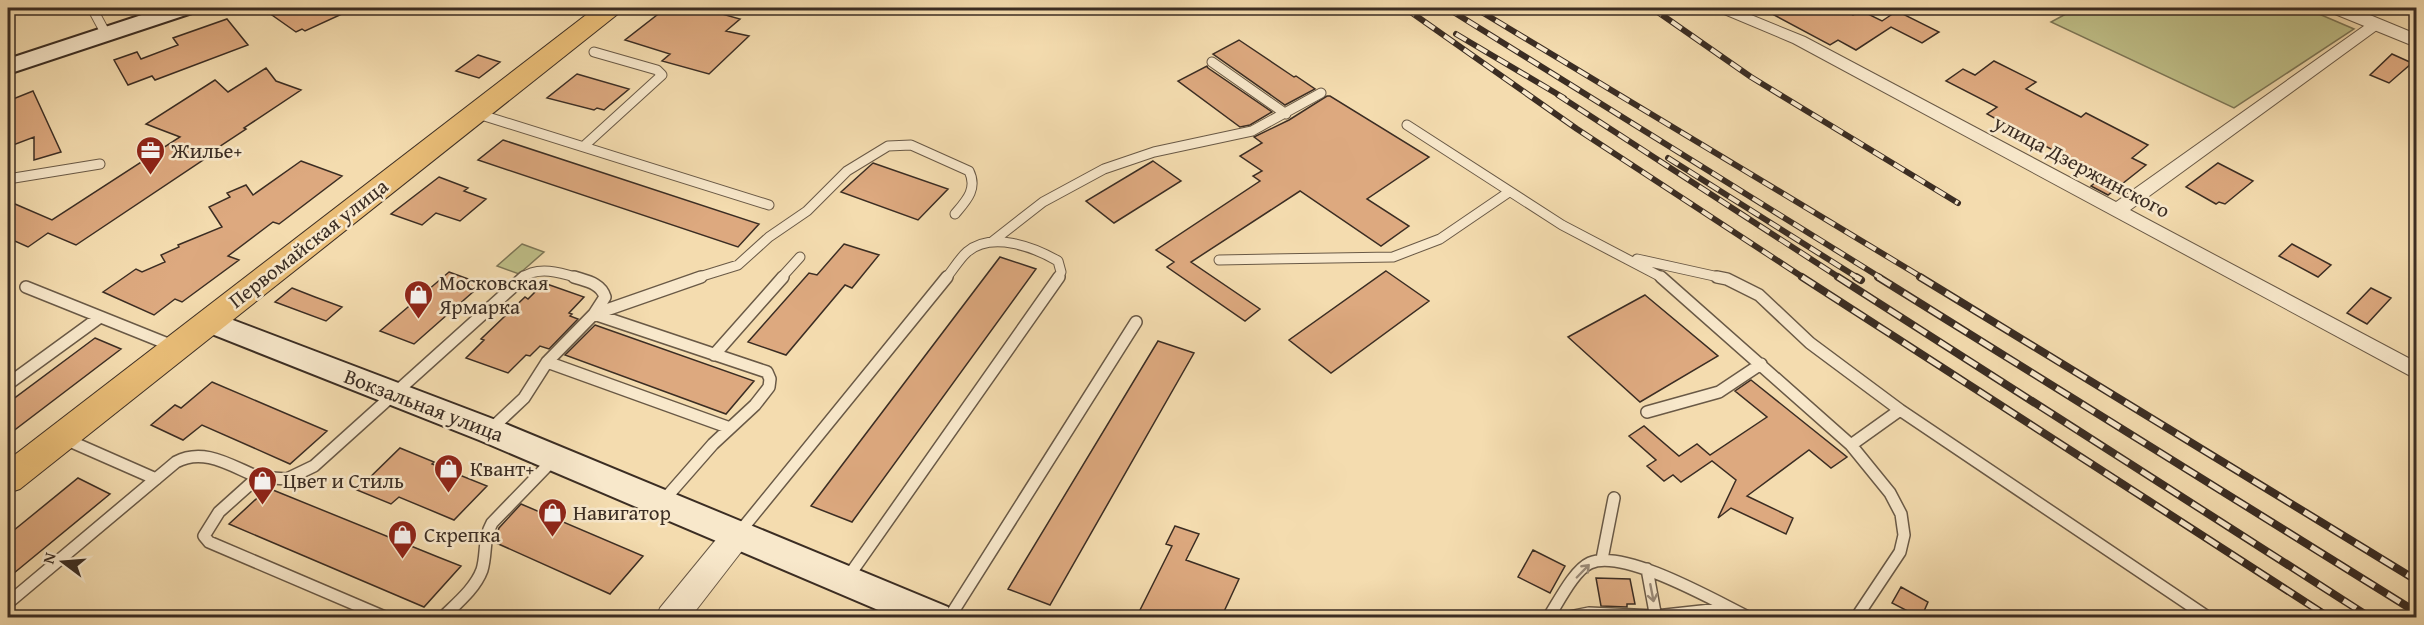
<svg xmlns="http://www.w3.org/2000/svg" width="2424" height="625" font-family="'Gentium Book Plus',serif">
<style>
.green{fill:#bfbf88;stroke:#7d7656;stroke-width:1.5}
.building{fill:#dda97f;stroke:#3b2d23;stroke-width:1.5}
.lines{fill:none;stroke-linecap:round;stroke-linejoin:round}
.service-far1-casing{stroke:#695946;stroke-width:11}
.service-casing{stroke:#695946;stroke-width:14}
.minor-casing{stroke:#695946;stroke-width:2}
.tertiary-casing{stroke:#695946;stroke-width:2}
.secondary-casing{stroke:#3b2d23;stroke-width:4}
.primary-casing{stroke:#3b2d23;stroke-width:2}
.service-far1{stroke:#f8e8cb;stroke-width:9}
.service{stroke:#f8e8cb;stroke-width:11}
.minor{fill:#f8e8cb;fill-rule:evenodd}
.tertiary{fill:#f8e8cb;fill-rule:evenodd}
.secondary{fill:#f8e8cb;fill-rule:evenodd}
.primary{fill:#eabe78;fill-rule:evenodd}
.rail-far1-casing{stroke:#3b2d23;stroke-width:6}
.rail-casing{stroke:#3b2d23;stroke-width:8}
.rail-far1{stroke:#f8e8cb;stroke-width:4;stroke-dasharray:12;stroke-linecap:butt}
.rail{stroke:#f8e8cb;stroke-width:5;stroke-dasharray:15;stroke-linecap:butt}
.oneway{stroke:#9a8a77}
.labels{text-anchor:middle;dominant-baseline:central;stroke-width:5;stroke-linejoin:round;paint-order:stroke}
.poi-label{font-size:21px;fill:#3b2d23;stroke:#f8e8cb;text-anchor:start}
.street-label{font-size:21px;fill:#3b2d23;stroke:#f8e8cb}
</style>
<rect width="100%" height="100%" fill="#f4dcaf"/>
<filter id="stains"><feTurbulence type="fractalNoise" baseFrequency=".00333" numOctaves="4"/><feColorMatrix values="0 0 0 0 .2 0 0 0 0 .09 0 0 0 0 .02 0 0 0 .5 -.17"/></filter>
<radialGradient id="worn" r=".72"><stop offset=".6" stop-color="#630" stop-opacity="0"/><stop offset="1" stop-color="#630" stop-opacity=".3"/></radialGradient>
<!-- green -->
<path class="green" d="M 2077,8 L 2305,8 L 2354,29 L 2234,108 L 2051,22 Z
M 522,244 L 544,252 L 519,274 L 497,266 Z"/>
<!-- building -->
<path class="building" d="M 262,8 L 355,8 L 305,31 L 302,29 L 296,32 Z
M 666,8 L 701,8 L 740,19 L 726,31 L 749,36 L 709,74 L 662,61 L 670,54 L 625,40 Z
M 1761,8 L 1829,8 L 1837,11 L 1841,9 L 1853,15 L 1862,11 L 1882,21 L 1897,11 L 1939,32 L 1922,43 L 1891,27 L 1856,50 L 1838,40 L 1830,45 Z
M 227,19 L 248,45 L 155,80 L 152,76 L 128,85 L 114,60 L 137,52 L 141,59 L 178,45 L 173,38 Z
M 1239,40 L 1294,77 L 1296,76 L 1315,89 L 1285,105 L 1213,54 Z
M 2392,54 L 2412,63 L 2389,83 L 2370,75 Z
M 478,55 L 500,62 L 479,78 L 456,71 Z
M 1994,61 L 2036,82 L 2026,89 L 2081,117 L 2086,113 L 2148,145 L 2132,158 L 2146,165 L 2108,195 L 2091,186 L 2102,177 L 1987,114 L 1997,107 L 1946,81 L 1963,69 L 1975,75 Z
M 1207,66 L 1208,68 L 1272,112 L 1250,125 L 1240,127 L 1178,81 Z
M 266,68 L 276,81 L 301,90 L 244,128 L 246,129 L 216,149 L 218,150 L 76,245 L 48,233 L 28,247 L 8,238 L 8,201 L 52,220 L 180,137 L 146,124 L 215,80 L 228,92 Z
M 577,74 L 629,89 L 604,110 L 597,108 L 594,110 L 547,98 Z
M 33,91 L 61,152 L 34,160 L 34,137 L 8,147 L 8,101 Z
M 1327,96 L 1330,96 L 1429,157 L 1367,199 L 1409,226 L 1381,246 L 1300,191 L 1191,262 L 1260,309 L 1245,321 L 1167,267 L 1174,262 L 1156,250 L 1260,181 L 1253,176 L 1262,171 L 1240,156 L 1262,143 L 1254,137 L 1289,120 Z
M 503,140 L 759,224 L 738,247 L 478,160 Z
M 301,161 L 342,176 L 279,224 L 273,222 L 228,256 L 239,260 L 182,302 L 175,299 L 154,315 L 103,292 L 136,269 L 142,272 L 165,262 L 161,255 L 179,247 L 178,245 L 222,227 L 209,207 L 230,197 L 227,193 L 246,185 L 253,195 Z
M 1153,161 L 1181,181 L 1114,223 L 1086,201 Z
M 873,163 L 948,189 L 918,220 L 841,192 Z
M 2218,163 L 2253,181 L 2225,204 L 2219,202 L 2216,204 L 2186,187 Z
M 439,177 L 468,188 L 464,191 L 486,199 L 460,221 L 436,213 L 422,225 L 391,214 Z
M 844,244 L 879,255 L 852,288 L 845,285 L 786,355 L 748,342 L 809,273 L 817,275 Z
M 2292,244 L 2331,265 L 2318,277 L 2279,256 Z
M 1000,257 L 1036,269 L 852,522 L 811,506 Z
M 1386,271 L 1429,301 L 1331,373 L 1289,340 Z
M 449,272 L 482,284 L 414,344 L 380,331 Z
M 544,283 L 584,297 L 569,313 L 572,314 L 570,316 L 578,319 L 549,349 L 540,346 L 530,356 L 526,355 L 508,373 L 466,358 L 484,340 L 481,339 L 525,297 L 528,299 Z
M 292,288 L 315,297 L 342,307 L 326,321 L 275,302 Z
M 2371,288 L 2391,298 L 2367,324 L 2347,313 Z
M 1645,295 L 1718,356 L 1640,402 L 1568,337 Z
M 595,325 L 754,381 L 726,414 L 565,355 Z
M 95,338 L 121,349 L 8,435 L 8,403 Z
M 1158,341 L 1194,353 L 1050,605 L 1008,589 Z
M 1751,380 L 1847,457 L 1831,468 L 1809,450 L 1747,496 L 1793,518 L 1786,534 L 1731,508 L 1718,518 L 1736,480 L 1712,461 L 1681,482 L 1673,475 L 1664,481 L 1647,466 L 1656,460 L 1629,436 L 1644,426 L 1679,456 L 1697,444 L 1710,455 L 1767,417 L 1735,391 Z
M 212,382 L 327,431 L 290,464 L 202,425 L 183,440 L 151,425 L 175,405 L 181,408 Z
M 400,448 L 434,462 L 432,464 L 487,486 L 454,520 L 399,497 L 391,504 L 357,490 Z
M 78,478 L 110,494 L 8,578 L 8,535 Z
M 268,488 L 438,557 L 461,566 L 424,607 L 229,524 Z
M 521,504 L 643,556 L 610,594 L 494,542 L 499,528 Z
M 1175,526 L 1199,534 L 1186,560 L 1239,579 L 1221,618 L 1136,618 L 1172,546 L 1166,544 Z
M 1533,550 L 1565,566 L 1550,593 L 1518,577 Z
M 1596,578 L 1630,579 L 1635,604 L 1627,604 L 1627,607 L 1601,606 Z
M 1901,587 L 1928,602 L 1921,618 L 1892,603 Z"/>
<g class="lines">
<defs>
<path id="service-far1" d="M 92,8 L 106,34
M 1212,62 L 1286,114
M 475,113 L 769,205
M 1407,125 L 1562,225 L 1663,278
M 584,146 L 662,75 L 657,70 L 594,52
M 8,179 L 100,164
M 993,241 L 1043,202 L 1104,169 L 1154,152 L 1252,131 L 1321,93
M 1637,259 L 1723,278
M 1219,260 L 1393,257 L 1440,239 L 1509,192
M 522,278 C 538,265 562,273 578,278
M 696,278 L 738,265 L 769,237 L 807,211 L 847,171 L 888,146 L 911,145 L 969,171 C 978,189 966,201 955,214
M 781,278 L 800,257
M 946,278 C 953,270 959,259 967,252 C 992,231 1034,247 1058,261 L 1061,272 L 1058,278"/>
<path id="service" d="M 1661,277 L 1851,445 L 1890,493 L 1901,514 L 1904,535 L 1900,552 L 1856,618
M 1717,277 L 1727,279 L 1759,295 L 1810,343 L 1900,410 L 2209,618
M 26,287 L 173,346
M 594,314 L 767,372 L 770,379 L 769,387 L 755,405 L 713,444 L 663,501
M 595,314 L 701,277
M 714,355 L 783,277
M 547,362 L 730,428
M 8,384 L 100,317
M 1647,412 L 1719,392 L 1761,364
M 490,430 L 524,398 L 547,362 L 594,314 L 605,297 C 601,283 586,281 574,277
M 65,439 L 156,479
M 1851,445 L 1900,410
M 258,477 L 287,479 L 314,466 L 524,277
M 738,534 L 947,277
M 1602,559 L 1614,498
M 1647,569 L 1656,618
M 846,580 L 1059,277
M 8,603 L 176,462 C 204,447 231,466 258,477 L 219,512 L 204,536 L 209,542 L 387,618
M 442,618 C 456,604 475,589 482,570 C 487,553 483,539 492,523 L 554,459
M 949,618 L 1136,322
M 1548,618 C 1558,603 1574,570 1590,563 C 1624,548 1717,602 1750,618
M 1564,618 L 1589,613 L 1656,616 L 1729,608"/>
<path id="minor" d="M 1714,8 L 1734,8 L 1805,37 L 2116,202 L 2371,21 L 2381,21 L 2384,24 L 2381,27 L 2130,210 L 2416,362 L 2416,379 L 1793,43 L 1717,11 Z"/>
<path id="tertiary" d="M 2327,8 L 2353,8 L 2416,34 L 2416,47 L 2330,12 Z
M 738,522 L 748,525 L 753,534 L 748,543 L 690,618 L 656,618 L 660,608 L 728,525 Z"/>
<path id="secondary" d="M 163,8 L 195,8 L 192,13 L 8,74 L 8,59 Z
M 209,311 L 501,422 L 948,607 L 953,618 L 897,618 L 479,440 L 199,329 L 195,322 L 199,315 Z"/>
<path id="primary" d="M 595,8 L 622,8 L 619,13 L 20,489 L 8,493 L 8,460 Z"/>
</defs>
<!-- service-far1 casing -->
<use href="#service-far1" class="service-far1-casing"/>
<!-- service casing -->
<use href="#service" class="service-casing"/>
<!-- minor casing -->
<use href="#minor" class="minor-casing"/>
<!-- tertiary casing -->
<use href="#tertiary" class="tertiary-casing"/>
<!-- secondary casing -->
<use href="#secondary" class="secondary-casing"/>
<!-- primary casing -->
<use href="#primary" class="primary-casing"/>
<!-- service-far1 -->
<use href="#service-far1" class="service-far1"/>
<!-- service -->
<use href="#service" class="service"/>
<!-- minor -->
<use href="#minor" class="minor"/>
<!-- tertiary -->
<use href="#tertiary" class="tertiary"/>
<!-- secondary -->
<use href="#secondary" class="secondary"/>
<!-- primary -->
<use href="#primary" class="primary"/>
<defs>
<path id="rail-far1" d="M 1405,8 L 1577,129 L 1804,278
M 1447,8 L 1881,278
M 1475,8 L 1923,278
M 1652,8 L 1751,77 L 1958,203
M 1456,34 L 1564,98
M 1558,95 L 1840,278
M 1668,158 L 1858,278"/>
<path id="rail" d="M 1802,277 L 2330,618
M 1838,277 L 2371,618
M 1856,277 L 1861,280
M 1878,277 L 2416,612
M 1920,277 L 2416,580"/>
</defs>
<!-- rail-far1 casing -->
<use href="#rail-far1" class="rail-far1-casing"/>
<!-- rail casing -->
<use href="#rail" class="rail-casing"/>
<!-- rail-far1 -->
<use href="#rail-far1" class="rail-far1"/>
<!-- rail -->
<use href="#rail" class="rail"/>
</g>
<!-- one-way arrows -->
<defs><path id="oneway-shaft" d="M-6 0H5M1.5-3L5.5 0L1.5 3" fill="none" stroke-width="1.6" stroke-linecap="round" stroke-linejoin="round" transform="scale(1.5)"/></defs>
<g class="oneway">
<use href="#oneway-shaft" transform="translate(1583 571) rotate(-46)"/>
<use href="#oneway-shaft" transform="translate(1652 593) rotate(79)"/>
</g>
<!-- icons -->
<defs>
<symbol id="office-pin" viewBox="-11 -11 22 30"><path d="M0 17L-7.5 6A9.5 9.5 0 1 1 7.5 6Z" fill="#8f2418" stroke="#f8e8cb"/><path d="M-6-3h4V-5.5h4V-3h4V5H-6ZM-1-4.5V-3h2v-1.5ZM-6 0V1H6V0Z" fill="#fff"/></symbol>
<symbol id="shop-pin" viewBox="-11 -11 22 30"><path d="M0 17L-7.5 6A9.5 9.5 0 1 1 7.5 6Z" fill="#8f2418" stroke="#f8e8cb"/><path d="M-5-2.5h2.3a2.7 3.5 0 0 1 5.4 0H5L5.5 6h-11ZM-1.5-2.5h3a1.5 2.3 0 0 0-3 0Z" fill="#fff"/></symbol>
</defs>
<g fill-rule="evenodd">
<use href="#office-pin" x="134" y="134" width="33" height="45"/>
<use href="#shop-pin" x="402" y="278" width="33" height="45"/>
<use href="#shop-pin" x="432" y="452" width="33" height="45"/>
<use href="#shop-pin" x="246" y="464" width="33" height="45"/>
<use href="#shop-pin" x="536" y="496" width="33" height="45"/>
<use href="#shop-pin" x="386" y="518" width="33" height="45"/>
</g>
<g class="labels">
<!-- poi labels -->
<g class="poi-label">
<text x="171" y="150">Жилье+</text>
<text x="439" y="282">Московская<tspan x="439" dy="24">Ярмарка</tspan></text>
<text x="470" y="468">Квант+</text>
<text x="283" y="480">Цвет и Стиль</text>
<text x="573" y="512">Навигатор</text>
<text x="424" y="534">Скрепка</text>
</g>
<!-- street labels -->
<g class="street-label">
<text transform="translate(2082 166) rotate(28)">улица Дзержинского</text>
<text transform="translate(308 243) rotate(-38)">Первомайская улица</text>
<text transform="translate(424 405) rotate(21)">Вокзальная улица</text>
</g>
</g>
<!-- margin -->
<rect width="2424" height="625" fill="none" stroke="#f4dcaf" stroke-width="30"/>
<rect x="9" y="9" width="2406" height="607" fill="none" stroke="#3b2d23" stroke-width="3"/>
<rect x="15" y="15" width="2394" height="595" fill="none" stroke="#3b2d23" stroke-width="1.5"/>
<!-- north arrow -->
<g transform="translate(63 562) rotate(286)" stroke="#f8e8cb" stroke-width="4.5" paint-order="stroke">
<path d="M0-4.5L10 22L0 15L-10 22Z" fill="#3b2d23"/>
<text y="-9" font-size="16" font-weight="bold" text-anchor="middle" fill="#3b2d23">N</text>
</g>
<rect width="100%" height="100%" filter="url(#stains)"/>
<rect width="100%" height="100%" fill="url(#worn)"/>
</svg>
